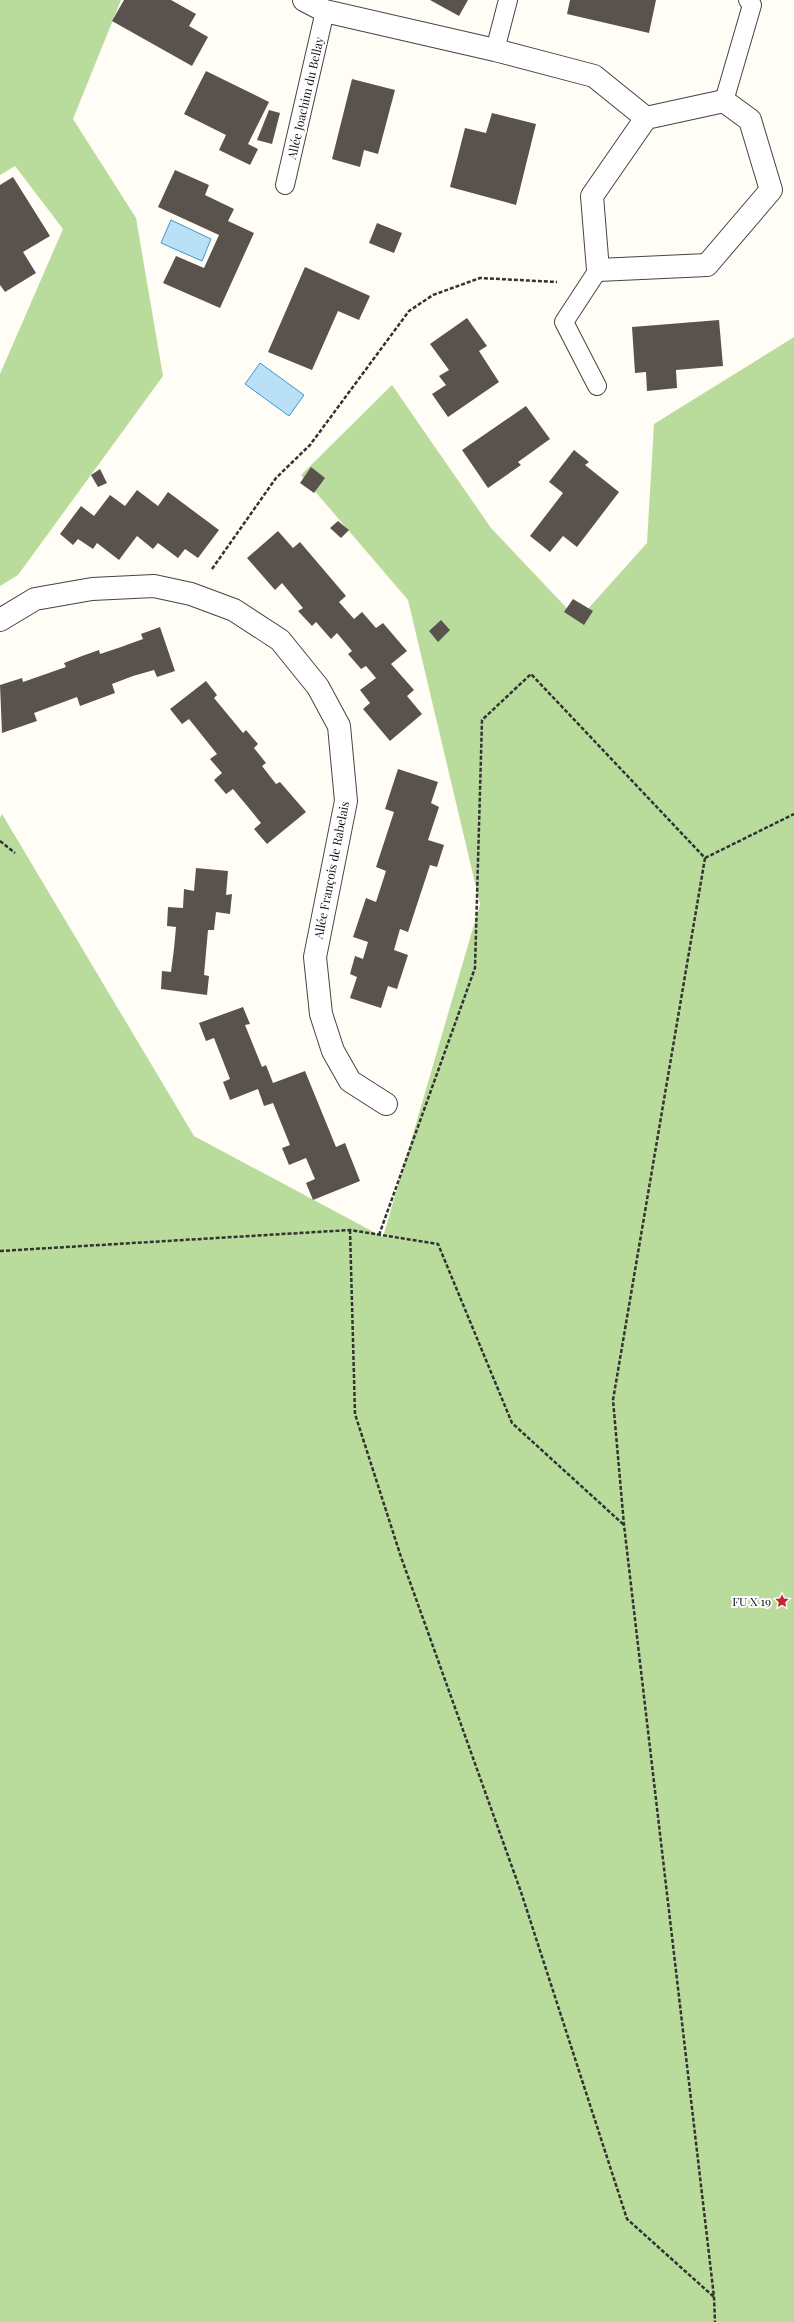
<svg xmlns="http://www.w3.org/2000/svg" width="794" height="2322" font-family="'Playfair Display',serif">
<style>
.forest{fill:#b9dc9c}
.water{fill:#b9e0f7;stroke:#3f96cf}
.building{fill:#5a524d}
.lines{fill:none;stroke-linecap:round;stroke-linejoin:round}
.lane-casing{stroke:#444;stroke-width:20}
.street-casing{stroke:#444;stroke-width:24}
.path{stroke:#333;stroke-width:2.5;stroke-dasharray:4 2;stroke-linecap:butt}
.lane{stroke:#fff;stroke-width:18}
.street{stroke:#fff;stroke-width:22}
.labels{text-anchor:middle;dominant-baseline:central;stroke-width:4;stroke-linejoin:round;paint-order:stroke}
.street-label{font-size:12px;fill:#111;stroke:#fff}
.poi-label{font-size:12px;fill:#111;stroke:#fff;text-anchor:end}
</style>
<rect width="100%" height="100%" fill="#fffdf5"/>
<!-- forest -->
<path class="forest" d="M 0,0 L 121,0 L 73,119 L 136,218 L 163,376 L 18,575 L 0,586 L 0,374 L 63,229 L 15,166 L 0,175 Z
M 794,337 L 794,2322 L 0,2322 L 0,818 L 2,814 L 194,1136 L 383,1237 L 480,904 L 408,600 L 301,475 L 392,385 L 491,528 L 578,620 L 647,543 L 654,424 Z"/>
<!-- water -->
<path class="water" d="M 171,220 L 211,239 L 202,261 L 161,243 Z
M 260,363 L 304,395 L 289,416 L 245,384 Z"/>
<!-- building -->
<path class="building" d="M 124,0 L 171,0 L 196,14 L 189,26 L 208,37 L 192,66 L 112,21 Z
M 430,0 L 468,0 L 459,16 Z
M 570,0 L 656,0 L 649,33 L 567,14 Z
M 206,71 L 269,102 L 248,144 L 258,149 L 250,165 L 219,150 L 226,135 L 184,114 Z
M 352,79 L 395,90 L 378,154 L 364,150 L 360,167 L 332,159 Z
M 269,110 L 280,113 L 272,144 L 257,140 Z
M 492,113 L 536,124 L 516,205 L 450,187 L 465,128 L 486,133 Z
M 175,170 L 209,185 L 205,195 L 234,209 L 228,221 L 254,233 L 220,308 L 163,283 L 176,256 L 204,268 L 219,235 L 158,207 Z
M 13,177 L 50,236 L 23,252 L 36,273 L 5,292 L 0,285 L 0,185 Z
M 377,223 L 402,233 L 394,253 L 369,243 Z
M 305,267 L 370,296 L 359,320 L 338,311 L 312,370 L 268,352 Z
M 467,318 L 487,346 L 479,351 L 499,382 L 448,417 L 432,394 L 446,385 L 439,376 L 449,370 L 430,344 Z
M 719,320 L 723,366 L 676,370 L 677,388 L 647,391 L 646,372 L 635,373 L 632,327 Z
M 526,406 L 550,439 L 518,462 L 521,465 L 488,488 L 462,450 Z
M 574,450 L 589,462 L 585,465 L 619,492 L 577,547 L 563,536 L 550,552 L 530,536 L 563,493 L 549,482 Z
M 311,467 L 325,478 L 314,493 L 300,483 Z
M 100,469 L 107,483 L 98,487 L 91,475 Z
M 137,490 L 158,506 L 168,492 L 219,530 L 198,558 L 185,549 L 178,558 L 158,543 L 153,549 L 137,536 L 119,560 L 97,543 L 93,549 L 78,539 L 73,545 L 60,534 L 81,506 L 94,516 L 110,495 L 125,506 Z
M 338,521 L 349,530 L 341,538 L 330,528 Z
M 278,531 L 293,548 L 300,542 L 346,596 L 339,602 L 354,619 L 362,612 L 376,628 L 383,623 L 407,651 L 391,664 L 414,690 L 407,696 L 422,714 L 390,741 L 363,709 L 370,703 L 360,690 L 376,678 L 366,666 L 361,669 L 348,654 L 352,651 L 337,633 L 331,639 L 316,622 L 312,626 L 298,611 L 303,608 L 282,583 L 275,590 L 247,558 Z
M 573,599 L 593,611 L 584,625 L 564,612 Z
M 441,620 L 450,630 L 438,642 L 429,631 Z
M 160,627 L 175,671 L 157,677 L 154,670 L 133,676 L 112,684 L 115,693 L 80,706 L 77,697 L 34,713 L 37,721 L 2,733 L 0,685 L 22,678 L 23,682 L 66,667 L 64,663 L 82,656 L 99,650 L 100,654 L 121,647 L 143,639 L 141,634 Z
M 206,681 L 217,695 L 214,698 L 243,733 L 246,730 L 258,744 L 254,748 L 266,763 L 262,766 L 276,784 L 280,782 L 306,812 L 267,844 L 254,829 L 261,823 L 248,807 L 233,789 L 226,794 L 214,780 L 222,773 L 210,759 L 217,754 L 189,719 L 182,724 L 170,709 Z
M 398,769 L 438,782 L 431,803 L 439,807 L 428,840 L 444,845 L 437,867 L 430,865 L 408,932 L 400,929 L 394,950 L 408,955 L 397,989 L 388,986 L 381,1008 L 350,998 L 357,977 L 350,974 L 355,956 L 363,959 L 368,942 L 353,937 L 366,898 L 376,902 L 386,871 L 376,867 L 394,812 L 385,809 Z
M 196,868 L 228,871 L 226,895 L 232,894 L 230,914 L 216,912 L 214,930 L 208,930 L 204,975 L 209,976 L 207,995 L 161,989 L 162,971 L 171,972 L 174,949 L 176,927 L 167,926 L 168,907 L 183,908 L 184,889 L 194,891 Z
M 243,1007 L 250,1024 L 245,1025 L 262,1067 L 266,1065 L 273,1083 L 305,1071 L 336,1147 L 345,1143 L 360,1181 L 313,1200 L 306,1183 L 315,1179 L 306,1158 L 289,1165 L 282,1148 L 290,1145 L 273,1103 L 264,1106 L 258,1089 L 230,1100 L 223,1082 L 230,1079 L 214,1038 L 206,1041 L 199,1023 Z"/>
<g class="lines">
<defs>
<path id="lane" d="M 495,50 L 508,0
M 724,101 L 752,5 L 748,0
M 285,185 L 325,11
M 597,386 L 564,322 L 598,270"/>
<path id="street" d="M 304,0 L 325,11 L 495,50 L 594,76 L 646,118
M 724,101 L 750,120 L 771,190 L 707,265 L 598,270 L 592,196 L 646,118 Z
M 0,620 L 35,599 L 92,589 L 154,586 L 191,594 L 234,610 L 280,640 L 318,687 L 339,726 L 346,801 L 315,957 L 321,1014 L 333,1051 L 350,1081 L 386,1104"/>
</defs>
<!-- lane casing -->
<use href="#lane" class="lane-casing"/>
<!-- street casing -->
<use href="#street" class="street-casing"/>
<!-- path -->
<path class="path" d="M 212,569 L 276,478 L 310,445 L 409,311 L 433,295 L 480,278 L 557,282
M 0,841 L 15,853
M 705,858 L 613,1400 L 624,1525 L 714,2297 L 715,2322
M 705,858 L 794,814
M 350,1230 L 355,1414 L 401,1557 L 521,1892 L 627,2219 L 714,2297
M 379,1235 L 475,968 L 482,720 L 531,674 L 705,858
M 0,1251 L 350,1230 L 438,1244 L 512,1423 L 624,1525"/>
<!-- lane -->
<use href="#lane" class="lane"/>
<!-- street -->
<use href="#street" class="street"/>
</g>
<!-- icons -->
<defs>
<symbol id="sight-bare" viewBox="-9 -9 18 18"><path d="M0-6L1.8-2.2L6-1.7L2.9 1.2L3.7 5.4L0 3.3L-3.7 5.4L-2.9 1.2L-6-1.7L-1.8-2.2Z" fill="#c4262e" stroke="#fff" stroke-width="2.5" paint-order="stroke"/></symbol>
</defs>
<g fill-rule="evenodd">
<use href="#sight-bare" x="772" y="1591" width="20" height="20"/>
</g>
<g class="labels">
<!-- street labels -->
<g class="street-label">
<text transform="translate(305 98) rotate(-77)">Allée Joachim du Bellay</text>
<text transform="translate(331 870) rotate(-79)">Allée François de Rabelais</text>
</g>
<!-- poi labels -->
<g class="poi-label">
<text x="771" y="1601">FU X 19</text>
</g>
</g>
</svg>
